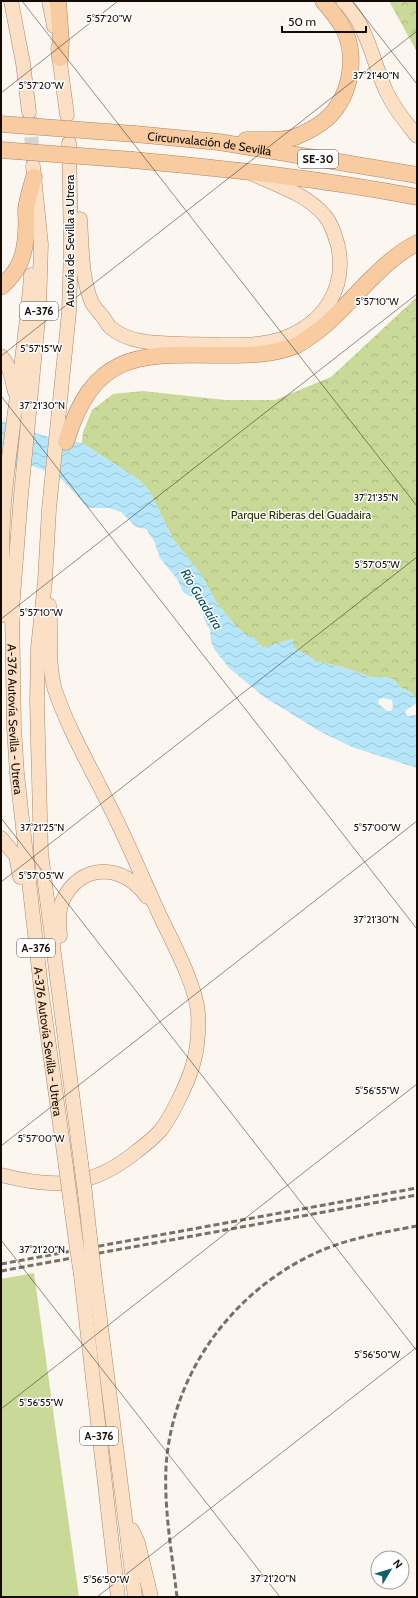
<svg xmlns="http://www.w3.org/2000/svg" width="418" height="1598" font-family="Cabin,sans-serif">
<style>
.grass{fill:#c9d998}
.park{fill:url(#park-crowns)}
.water{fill:url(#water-waves);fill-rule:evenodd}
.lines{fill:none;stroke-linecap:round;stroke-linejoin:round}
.primary-tunnel{stroke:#d9d3cd;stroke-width:14;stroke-dasharray:14 7;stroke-linecap:butt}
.primary-casing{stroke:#a88869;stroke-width:15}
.highway-casing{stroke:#a88869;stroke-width:17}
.primary{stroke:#fbe0c6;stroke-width:14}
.highway{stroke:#f8cba0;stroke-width:16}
.rail{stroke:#776f68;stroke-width:3;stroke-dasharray:6 3;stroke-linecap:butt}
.primary-bridge-casing{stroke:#a88869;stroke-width:15;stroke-linecap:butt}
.highway-bridge-casing{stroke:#a88869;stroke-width:17;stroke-linecap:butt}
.primary-bridge{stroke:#fbe0c6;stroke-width:14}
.highway-bridge{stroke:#f8cba0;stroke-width:16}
.ticks{fill:none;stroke:#140b04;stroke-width:1;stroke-opacity:0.45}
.labels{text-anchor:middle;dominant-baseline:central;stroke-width:3;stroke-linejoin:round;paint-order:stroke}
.shield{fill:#fff;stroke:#5a544f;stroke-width:1}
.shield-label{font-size:11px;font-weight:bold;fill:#140b04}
.street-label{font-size:12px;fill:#140b04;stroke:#fff}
.park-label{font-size:12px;fill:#2a3300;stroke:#fff}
.water-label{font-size:13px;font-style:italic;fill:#045166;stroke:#fff}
.ticks-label{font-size:10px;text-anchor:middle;fill:#140b04;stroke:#fff;stroke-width:3;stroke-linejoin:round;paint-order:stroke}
</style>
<defs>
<pattern id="park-crowns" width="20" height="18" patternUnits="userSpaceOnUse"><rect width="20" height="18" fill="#c9d998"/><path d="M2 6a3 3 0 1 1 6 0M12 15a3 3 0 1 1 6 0" fill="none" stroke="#acb981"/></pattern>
<pattern id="water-waves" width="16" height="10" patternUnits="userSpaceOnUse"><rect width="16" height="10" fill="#b6e6f9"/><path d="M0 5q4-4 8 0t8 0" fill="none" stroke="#9cc4d4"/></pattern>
</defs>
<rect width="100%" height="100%" fill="#fcf6f0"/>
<!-- grass -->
<path class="grass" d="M 34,1273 L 79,1597 L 1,1597 L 1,1279 Z"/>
<!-- park -->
<path class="park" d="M 389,1 L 417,1 L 417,52 Z
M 417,297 L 417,699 L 409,691 L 401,688 L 394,680 L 385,677 L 371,677 L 342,667 L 318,662 L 293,647 L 293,639 L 263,648 L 252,636 L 247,636 L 233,623 L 216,602 L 202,576 L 173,539 L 150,492 L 139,480 L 82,443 L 83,432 L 92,410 L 113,394 L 143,391 L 225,400 L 275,400 L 331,377 Z"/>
<!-- water -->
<path class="water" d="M 1,421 L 21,427 L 41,435 L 82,443 L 139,480 L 150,492 L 173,539 L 202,576 L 216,602 L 233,623 L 247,636 L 252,636 L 263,648 L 293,639 L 293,647 L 318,662 L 342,667 L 371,677 L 385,677 L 394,680 L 401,688 L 409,691 L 417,699 L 417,703 L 406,710 L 405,713 L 408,716 L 416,715 L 417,712 L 417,768 L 352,747 L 321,732 L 264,697 L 229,668 L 214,649 L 211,641 L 210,630 L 205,621 L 200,603 L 195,596 L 189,596 L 183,592 L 177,579 L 160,558 L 154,541 L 146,529 L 136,527 L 121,512 L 109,508 L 88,508 L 58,475 L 32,466 L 1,473 ZM 383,698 L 392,700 L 393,707 L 391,711 L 387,711 L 379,704 L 378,700 Z"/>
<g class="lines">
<!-- primary-tunnel -->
<path class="primary-tunnel" d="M 30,116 L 33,163"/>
<defs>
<g id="primary">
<path d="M 11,1 L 23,63 L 29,112"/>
<path d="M 49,1 L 54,26"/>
<path d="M 343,1 C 368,26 372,60 386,91 C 394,108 405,122 417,136"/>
<path d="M 58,48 L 67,115"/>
<path d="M 69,143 L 71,250 L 69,312 L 49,509 L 45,581 L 38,648 L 37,702 L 41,853 L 81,1163"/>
<path id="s1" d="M 33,166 L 41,244 L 39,309 L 21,495 L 12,610 L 14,728 L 17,774 L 41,988 L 66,1167"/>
<path d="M 80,219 C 82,246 81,278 92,303 C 95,308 100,313 103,317 C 105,320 107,324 110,327 C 130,345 161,343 185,344 C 217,344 253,349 284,338 C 324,323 347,288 338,246 C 335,236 332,224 325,216 C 308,195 279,186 255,175"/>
<path d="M 1,356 C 10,366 12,379 15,392"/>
<path d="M 3,615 C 2,574 1,533 5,493 C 12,420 26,348 31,275"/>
<path d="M 1,838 L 16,856 L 20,877"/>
<path d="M 60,936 C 59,925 58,912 62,902 C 79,862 124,863 147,897"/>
<path d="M 1,1175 C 56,1189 92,1188 137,1151 C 145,1145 153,1139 160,1131 C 167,1123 172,1113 177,1103 C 193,1072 200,1049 198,1013 C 196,986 174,945 162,920 C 144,882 128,842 109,805 C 91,768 68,729 55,690 C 47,662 52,633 49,605"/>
<path d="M 85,1193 L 90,1238"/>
<path d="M 70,1198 L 76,1242"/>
<path d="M 94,1272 L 135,1597"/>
<path d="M 81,1275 L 118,1597"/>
<path d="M 132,1530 L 138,1543 L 151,1597"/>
</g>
<g id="highway">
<path d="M 58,1 L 61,41 L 60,58"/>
<path id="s2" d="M 135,134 L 219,142 L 417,175"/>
<path d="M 246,140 C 259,140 283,141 295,137 C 310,131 328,121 337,107 C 351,87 355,57 346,34 C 341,22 332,11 323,1"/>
<path d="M 133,160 C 228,169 323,179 417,197"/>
<path d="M 1,287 C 19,271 25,256 26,232 C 27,225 26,217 26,210 C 27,199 31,188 34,177"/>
<path d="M 66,442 C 95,346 144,355 230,355 C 252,355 274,354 295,346 C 300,344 304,341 308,338 C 334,321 352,297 374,276 C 387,263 401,251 417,243"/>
</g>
</defs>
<!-- primary casing -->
<use href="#primary" class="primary-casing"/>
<!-- highway casing -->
<use href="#highway" class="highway-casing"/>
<!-- primary -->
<use href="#primary" class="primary"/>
<!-- highway -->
<use href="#highway" class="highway"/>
<!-- rail -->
<path class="rail" d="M 1,1264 L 417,1188
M 1,1271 L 417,1195
M 177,1597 C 172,1554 164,1510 166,1467 C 172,1372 234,1289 320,1251 C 351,1238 384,1232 417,1226"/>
<defs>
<path id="primary-bridge" d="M 81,1163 L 85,1193
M 66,1167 L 70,1198
M 90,1238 L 94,1272
M 76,1242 L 81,1275"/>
<path id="highway-bridge" d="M 1,124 L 135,134
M 1,150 L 133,160"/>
</defs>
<!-- primary-bridge casing -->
<use href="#primary-bridge" class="primary-bridge-casing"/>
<!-- highway-bridge casing -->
<use href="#highway-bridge" class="highway-bridge-casing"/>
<!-- primary-bridge -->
<use href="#primary-bridge" class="primary-bridge"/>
<!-- highway-bridge -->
<use href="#highway-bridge" class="highway-bridge"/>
</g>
<!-- ticks -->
<path class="ticks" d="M 22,1 L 417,506M 352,1 L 417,84M 1,93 L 118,1M 1,356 L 417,31M 1,396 L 417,929M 1,619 L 417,294M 1,818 L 417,1351M 1,882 L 417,557M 1,1146 L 417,821M 1,1240 L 280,1597M 1,1409 L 417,1084M 97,1597 L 417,1347"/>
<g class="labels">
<!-- shield labels -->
<g class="shield">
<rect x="298" y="150" width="40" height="18" rx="3"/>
<rect x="20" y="302" width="38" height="18" rx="3"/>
<rect x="17" y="939" width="38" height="18" rx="3"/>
<rect x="80" y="1427" width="38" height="18" rx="3"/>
</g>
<g class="shield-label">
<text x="318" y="159">SE-30</text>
<text x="39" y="311">A-376</text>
<text x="36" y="948">A-376</text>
<text x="99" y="1436">A-376</text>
</g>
<!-- street labels -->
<g class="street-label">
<text stroke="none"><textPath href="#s2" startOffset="75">Circunvalación de Sevilla</textPath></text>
<text transform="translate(69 241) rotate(-90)">Autovía de Sevilla a Utrera</text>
<text stroke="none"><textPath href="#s1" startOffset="555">A-376 Autovía Sevilla - Utrera</textPath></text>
<text stroke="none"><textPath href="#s1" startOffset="879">A-376 Autovía Sevilla - Utrera</textPath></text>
</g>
<!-- park labels -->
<g class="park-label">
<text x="301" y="514">Parque Riberas del Guadaira</text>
</g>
<!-- water labels -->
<g class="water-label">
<text transform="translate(202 599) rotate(59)">Río Guadaíra</text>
</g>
</g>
<g class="ticks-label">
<text x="109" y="22">5°57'20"W</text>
<text x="376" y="79">37°21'40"N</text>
<text x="41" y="89">5°57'20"W</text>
<text x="377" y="305">5°57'10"W</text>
<text x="41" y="352">5°57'15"W</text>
<text x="42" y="409">37°21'30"N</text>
<text x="376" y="501">37°21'35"N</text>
<text x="377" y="568">5°57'05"W</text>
<text x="41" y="616">5°57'10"W</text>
<text x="42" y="831">37°21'25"N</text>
<text x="377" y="831">5°57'00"W</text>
<text x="41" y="879">5°57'05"W</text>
<text x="376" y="923">37°21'30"N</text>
<text x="377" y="1094">5°56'55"W</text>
<text x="41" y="1142">5°57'00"W</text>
<text x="42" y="1253">37°21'20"N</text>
<text x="377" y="1358">5°56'50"W</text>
<text x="41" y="1406">5°56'55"W</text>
<text x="273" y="1582">37°21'20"N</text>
<text x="106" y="1583">5°56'50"W</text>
</g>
<!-- border -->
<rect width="418" height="1598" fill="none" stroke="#140b04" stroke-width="4"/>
<!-- north arrow -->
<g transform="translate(390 1570) rotate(52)"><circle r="19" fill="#ffffff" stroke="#a19d9b"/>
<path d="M0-3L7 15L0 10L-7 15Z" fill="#116168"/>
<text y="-6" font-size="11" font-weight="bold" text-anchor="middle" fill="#140b04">N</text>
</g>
<!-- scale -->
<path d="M282 26v6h84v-6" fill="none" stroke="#140b04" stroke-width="2"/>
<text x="288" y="26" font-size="12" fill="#140b04" stroke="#ffffff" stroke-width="3" paint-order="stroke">50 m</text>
</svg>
